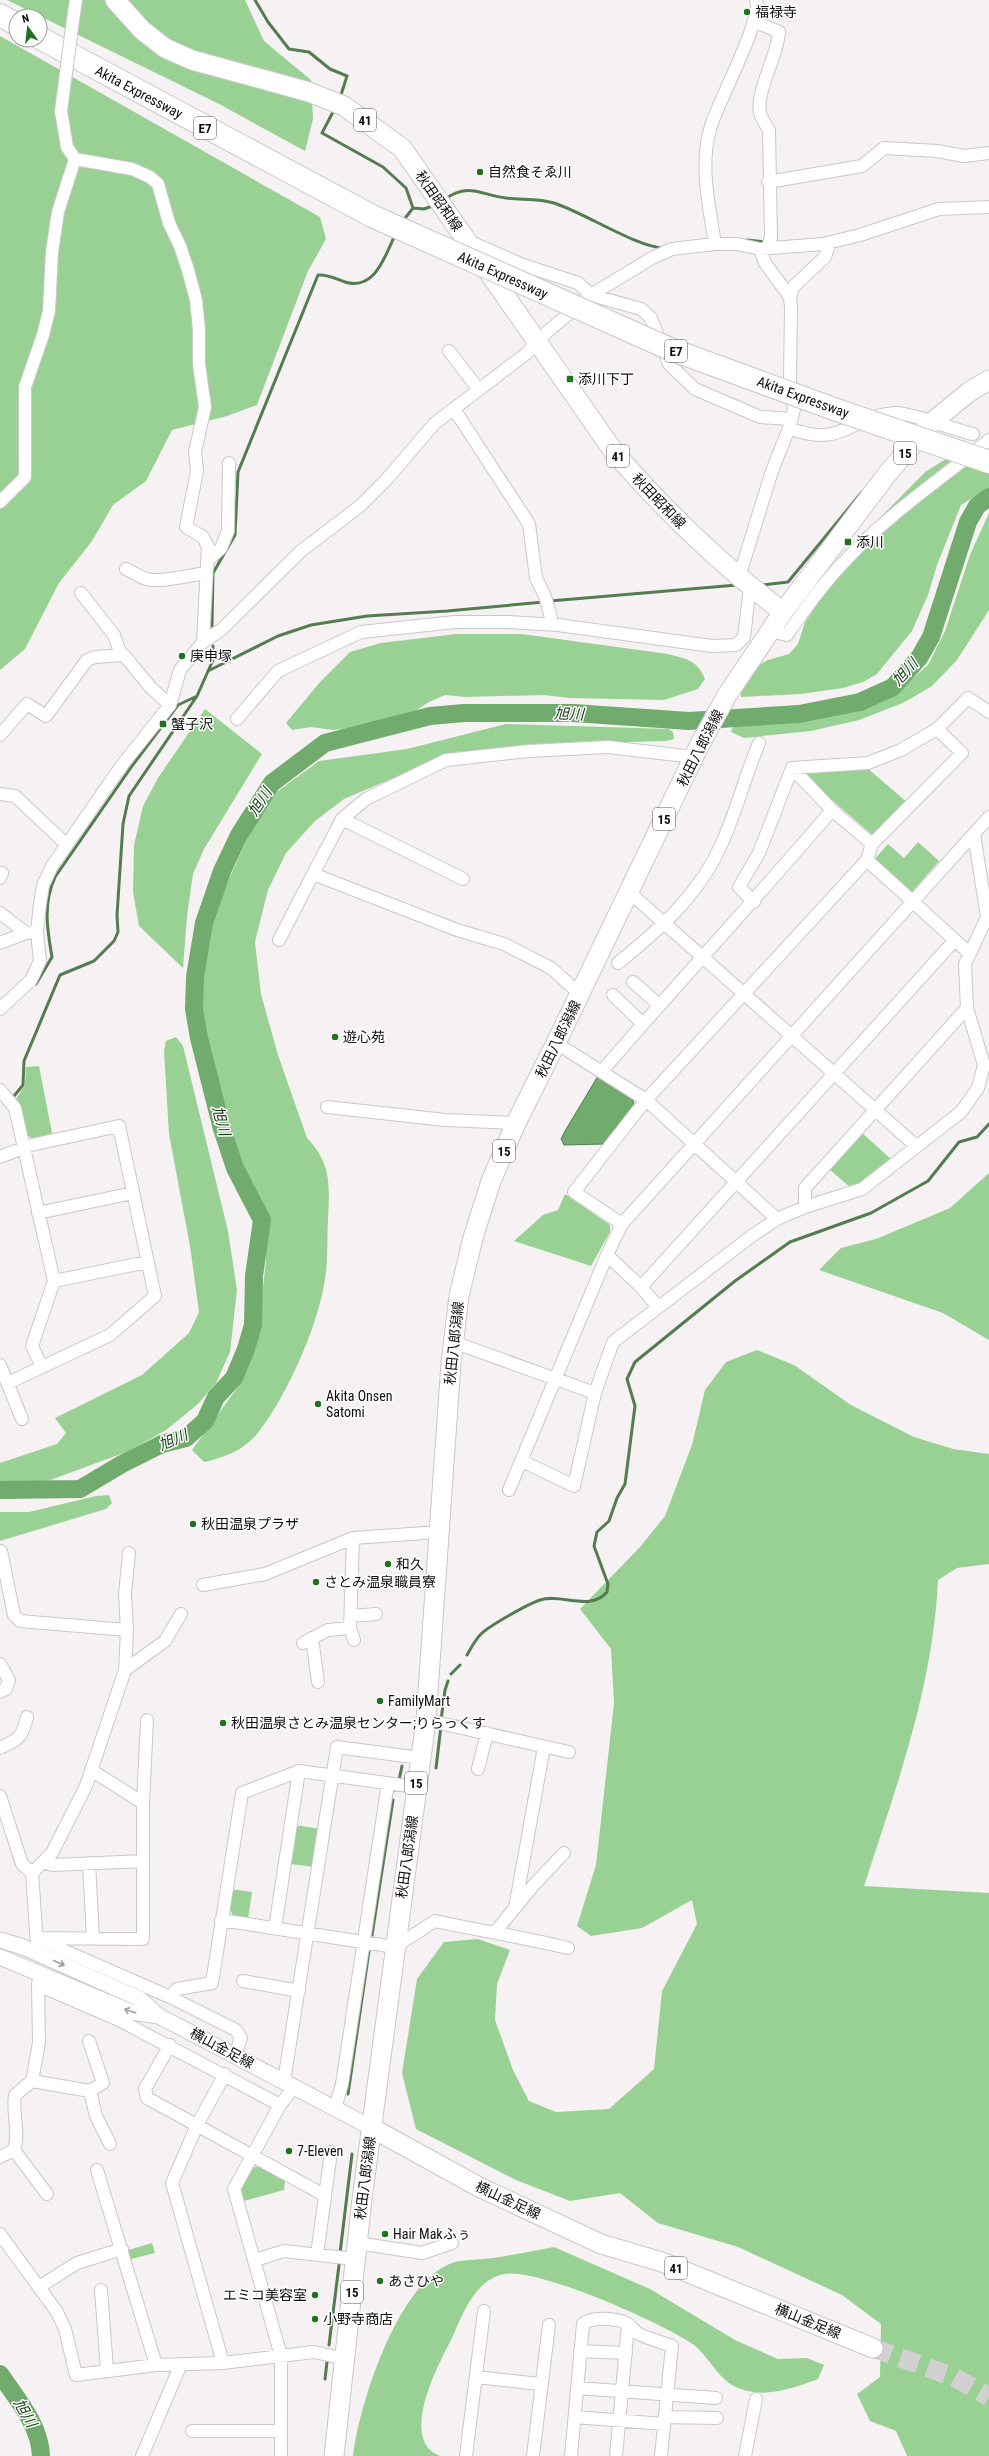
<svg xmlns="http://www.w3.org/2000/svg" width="989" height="2456" font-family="'Roboto Condensed','Noto Sans JP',sans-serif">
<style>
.green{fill:#99d194}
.water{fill:#71ab6d;stroke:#547c50}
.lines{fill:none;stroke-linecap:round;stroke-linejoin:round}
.stream{stroke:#547c50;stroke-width:3}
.river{stroke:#71ab6d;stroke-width:18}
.primary-tunnel{stroke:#d3d0d1;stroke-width:19;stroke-dasharray:19 10;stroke-linecap:butt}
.minor-casing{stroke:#cbc7c8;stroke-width:14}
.tertiary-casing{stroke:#cbc7c8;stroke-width:17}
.primary-casing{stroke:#cbc7c8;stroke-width:21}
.motorway-casing{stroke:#cbc7c8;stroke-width:24}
.minor{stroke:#fff;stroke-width:12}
.tertiary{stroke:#fff;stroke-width:15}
.primary{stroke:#fff;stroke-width:19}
.motorway{stroke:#fff;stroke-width:22}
.minor-bridge-casing{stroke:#cbc7c8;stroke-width:14;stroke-linecap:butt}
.motorway-bridge-casing{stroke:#cbc7c8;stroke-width:24;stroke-linecap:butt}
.minor-bridge{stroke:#fff;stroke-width:12}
.motorway-bridge{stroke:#fff;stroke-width:22}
.oneway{stroke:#9f9e9f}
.poi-dot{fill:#1e721c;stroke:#fff;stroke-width:1.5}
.labels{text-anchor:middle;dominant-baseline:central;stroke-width:3;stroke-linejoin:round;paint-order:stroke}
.shield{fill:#fff;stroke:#575656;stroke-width:1}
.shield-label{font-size:13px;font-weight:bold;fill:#0f0d0e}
.poi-label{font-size:14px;fill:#0f0d0e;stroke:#fff;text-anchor:start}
.street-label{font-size:14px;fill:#0f0d0e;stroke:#fff}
.water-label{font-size:15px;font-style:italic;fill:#123b10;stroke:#fff}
</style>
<rect width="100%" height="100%" fill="#f6f2f3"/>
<!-- green -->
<path class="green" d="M 7,0 L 245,0 L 264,41 L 311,80 L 313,119 L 305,151 L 219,104 Z
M 0,36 L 320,217 L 326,239 L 308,271 L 257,405 L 227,416 L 172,430 L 146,481 L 113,505 L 92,541 L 59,583 L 25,649 L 0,670 Z
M 946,459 L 989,471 L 989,488 L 961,505 L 937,565 L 928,595 L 912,631 L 877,674 L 863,682 L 843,688 L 801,694 L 741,697 L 740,688 L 755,667 L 768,660 L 789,654 L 798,644 L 805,622 L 869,529 L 925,472 Z
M 989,513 L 989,610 L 957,660 L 932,686 L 903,703 L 859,720 L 811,731 L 744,738 L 731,732 L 733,727 L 814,718 L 863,706 L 897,692 L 928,665 L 945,631 L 970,555 Z
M 456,634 L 522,634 L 668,654 C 687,659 697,660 705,679 L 698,689 L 664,700 L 569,698 L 544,695 L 465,697 L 445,695 L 429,702 L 409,715 L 362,727 L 333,730 L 311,727 L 292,730 L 286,723 L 320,682 L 350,652 L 381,643 Z
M 205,709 L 262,754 L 204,849 L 193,874 L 187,916 L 183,968 L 139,926 L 133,892 L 134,845 L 143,806 L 158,778 Z
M 506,724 L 669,729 L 673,732 L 674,739 L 666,741 L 554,744 L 486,749 L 443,757 L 344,799 L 315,821 L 286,853 L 268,890 L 255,942 L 261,994 L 278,1055 L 307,1138 C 333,1165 329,1187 328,1222 C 327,1238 328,1255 326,1271 C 322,1318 287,1397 257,1434 C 244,1450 223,1458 204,1462 L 192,1450 L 240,1384 L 248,1366 L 259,1324 L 266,1260 L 266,1223 L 235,1146 L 203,1030 L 199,1003 L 209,928 L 221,896 L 251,831 L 278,791 L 319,761 L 407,749 Z
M 866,767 L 908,803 L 875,837 L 805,777 L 805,773 Z
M 918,842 L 939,861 L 911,893 L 873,861 L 888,844 L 904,858 Z
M 176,1037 L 183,1046 L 228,1231 L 237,1290 L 230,1352 L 216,1383 L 198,1404 L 166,1430 L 129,1451 L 45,1482 L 0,1485 L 0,1463 L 57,1444 L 66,1433 L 55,1418 L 142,1375 L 189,1333 L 199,1312 L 190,1246 L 169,1134 L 164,1051 L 166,1041 Z
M 39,1066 L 52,1133 L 33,1139 L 27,1135 L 19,1104 L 16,1099 L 25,1085 L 26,1067 Z
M 861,1132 L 892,1160 L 862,1185 L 851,1188 L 829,1169 Z
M 989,1173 L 989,1340 L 943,1313 L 819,1270 L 841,1248 L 876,1239 L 950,1208 Z
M 565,1194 L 610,1225 L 610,1232 L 591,1266 L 514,1241 L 543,1215 L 558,1210 Z
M 757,1350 L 794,1365 L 851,1405 L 914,1437 L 953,1449 L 989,1454 L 989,1564 L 957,1568 L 938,1580 C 933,1687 897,1785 864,1886 L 989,1893 L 989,2456 L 907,2456 L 896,2431 L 870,2421 L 857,2394 L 880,2377 L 881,2324 L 842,2295 L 738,2247 L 658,2223 L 620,2193 L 570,2201 L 516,2180 L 416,2129 L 402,2073 L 417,1979 L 444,1942 L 478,1939 L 510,1950 L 497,1984 L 495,2020 L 513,2070 L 529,2101 L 556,2112 L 609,2109 L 654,2069 L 662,1991 L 697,1924 L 692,1900 L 642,1928 L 591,1936 L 577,1926 L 596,1865 L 614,1703 L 611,1649 L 580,1609 L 640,1547 L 665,1516 L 692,1445 L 705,1390 L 726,1362 Z
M 109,1495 L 112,1503 L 106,1509 L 0,1541 L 0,1512 L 29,1512 L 96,1496 Z
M 296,1825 L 320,1829 L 314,1867 L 290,1864 Z
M 231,1889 L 252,1892 L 248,1919 L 234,1917 L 229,1908 Z
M 259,2166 L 285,2181 L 284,2190 L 244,2201 L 240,2189 L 252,2168 Z
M 152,2243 L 155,2253 L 131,2259 L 128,2250 Z
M 554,2247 L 650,2289 L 735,2340 L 778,2359 L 807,2358 L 824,2365 L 818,2379 C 791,2389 761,2400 734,2386 C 719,2379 707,2355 694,2345 C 665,2324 537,2267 504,2274 C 474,2280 462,2316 451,2340 C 438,2365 398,2440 440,2456 L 353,2456 C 359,2404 399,2278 455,2262 C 467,2259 480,2260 492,2258 C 513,2255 533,2251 554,2247 Z"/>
<!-- water -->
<path class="water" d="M 598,1076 L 632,1098 L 635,1107 L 605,1144 L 564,1145 L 561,1139 L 565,1131 Z"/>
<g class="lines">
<!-- stream -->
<path class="stream" d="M 255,0 L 268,22 L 289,49 L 309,52 L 330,69 L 347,76 L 340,98
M 334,110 L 322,133 L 383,167 L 406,188 L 413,208 L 403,221
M 445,199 C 469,182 481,195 506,198 C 521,200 539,198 554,203 C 585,213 636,247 664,248
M 413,208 L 424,209 L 435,205
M 747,240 L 767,242
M 761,585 L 788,582 L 862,492
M 550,601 L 737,585
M 212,626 L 213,573 L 235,535 L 238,472 L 318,275 C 328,274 336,279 345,282 C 375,291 385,256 395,235
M 208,671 L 278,636 L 311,625 L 367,616 L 447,611 L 544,602
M 36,984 L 52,957 C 47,929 43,903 55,877 L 132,766 L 178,705 L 195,697
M 14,1096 L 23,1085 L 24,1061 L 60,975 L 94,961 L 114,941 L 118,932 L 117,915 L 123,824 L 129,796 L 197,696 L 213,660 L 213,646
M 467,1655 C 471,1648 475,1640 481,1634 C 489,1626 528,1604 540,1600 C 562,1593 590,1612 607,1592 L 608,1584 L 594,1546 L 597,1532 L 609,1521 L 617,1498 L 625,1484 L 635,1406 L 627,1379 L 635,1362 L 735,1281 L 790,1242 L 871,1213 L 928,1181 L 959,1142 L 977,1137 L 989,1124
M 451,1674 L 460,1665
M 441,1720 L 445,1690 L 448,1681
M 436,1768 L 441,1726
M 399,1780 L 402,1766
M 372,1935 L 393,1800
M 348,2094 L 369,1951
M 340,2253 L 352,2154
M 329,2345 L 339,2265
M 325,2379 L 327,2362"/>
<!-- river -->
<path class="river" d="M 0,1490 L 80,1489 L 122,1464 L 162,1444 L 186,1438 L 205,1421 L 216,1397 L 234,1378 L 246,1349 L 253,1325 L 254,1276 L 262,1220 L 235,1168 L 222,1129 L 199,1038 L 194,1009 L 195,977 L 204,923 L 222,871 L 239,835 L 272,783 L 325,743 L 430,716 L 464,713 L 574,713 L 689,721 L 799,714 L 860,702 L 893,687 L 919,658 L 931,637 L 968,522 L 977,506 L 989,497
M 0,2374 C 17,2399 40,2425 41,2456"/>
<!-- primary-tunnel -->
<path class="primary-tunnel" d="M 873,2348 L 954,2377 L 989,2397"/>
<defs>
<path id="minor" d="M 73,20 L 76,0
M 754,21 L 779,32 C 778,56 753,96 761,116 C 763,121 767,126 769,130 L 771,238 L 767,248
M 61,111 L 67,147 L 75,159 L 132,169 L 150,177 L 158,184 L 169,223 L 180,246 L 188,270 L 196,300 L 199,329 L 199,364 L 205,407 L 195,452 L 197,471 L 186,527 L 203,537 L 208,547 L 203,642
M 768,182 L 862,166 L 884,148 L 937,151 L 964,156 L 989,153
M 468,241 L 523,265 L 578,283 L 591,295 L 641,309 L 651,318 L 669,364 L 695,389 L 760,417 L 792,419
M 715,244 C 709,205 699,164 711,126 C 718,102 763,19 756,0
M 790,297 L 793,287 L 825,257 L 830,242
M 449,351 L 479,390
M 454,409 L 529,524 L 536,578 L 545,596 L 553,625
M 789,428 C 842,449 849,417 894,413 C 908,412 956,430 973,434
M 0,502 L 25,477 L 25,387 L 43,335 L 49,311 L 52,252 L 58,212 L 75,159
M 207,561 L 221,548 L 228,531 L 229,463
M 126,569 C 133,572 140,577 146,579 C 161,583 190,575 206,573
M 739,577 L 772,471 L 789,428 L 794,409 L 790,380 L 791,308 L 790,297 L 765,263 L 760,249
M 81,593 L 114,635 L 121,655
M 770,631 L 787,635 C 804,610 822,585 843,563 C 884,517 941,479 989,440
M 237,719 L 278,671 L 361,632 L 455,622 L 508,622 L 558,625 L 712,646 L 736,645 L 744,637 L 750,587
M 0,735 L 27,704 L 46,716 L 87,660 L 95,657 L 124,655 L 151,688 L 170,705
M 792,768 L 832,810 L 872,844
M 0,794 L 15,796 L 67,845
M 342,819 L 463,879
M 867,860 L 969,953
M 313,874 L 342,819 L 366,799 L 446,760 L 529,751 L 608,747 L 694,757
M 0,878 L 2,873
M 629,892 L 915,1145
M 754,902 L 739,887 L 759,853 L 792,768 L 868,763 L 901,750 L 937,729 L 968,698 L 989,712
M 0,913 L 26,933 L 37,932
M 279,940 L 313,874 L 457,930 L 504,944 L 551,968 L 580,994
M 0,943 L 26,933
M 618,963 C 660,929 700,894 722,843 C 737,810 745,776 759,743
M 633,982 L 659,1005
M 613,995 L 643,1024
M 0,1009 L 31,980 L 40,961 L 37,932 L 40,904 L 43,885 L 52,866 L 122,765 L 170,705 L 180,670 L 203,642 L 221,630 L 301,551 L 360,506 L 387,479 L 435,423 L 527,353 L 547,332 L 591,295 L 652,258 L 672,249 L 715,244 L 737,244 L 760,249 L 823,244 L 860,235 L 939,209 L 989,207
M 556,1043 L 646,1100 L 777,1219
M 602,1071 C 678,983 757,898 832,810
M 0,1090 L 15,1108 L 54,1281 L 32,1346 L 42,1367
M 327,1107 L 445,1120 L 516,1123
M 0,1157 L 31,1145 L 119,1126 L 155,1296 L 110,1335 L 8,1383
M 805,1207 L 805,1188 L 967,1008
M 38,1213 L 133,1193
M 622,1224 L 574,1192 L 646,1100 L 867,860 L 872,844 L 962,753 L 937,729
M 607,1255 L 641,1287 L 658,1307
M 54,1281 L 147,1262
M 641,1287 L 954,941
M 453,1342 L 595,1393
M 0,1365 L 22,1419
M 522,1461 L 574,1486 L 595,1393 L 613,1342 L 753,1235 L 777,1219 L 805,1207 L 862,1189 L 961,1112 L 978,1088 L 984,1065 L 967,1008 L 965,964 L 987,917 L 974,834
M 509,1490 L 607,1255 L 622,1224 L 989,817
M 353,1538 L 350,1628 L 354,1640
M 1,1551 L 14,1615 L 20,1621 L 127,1630 L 125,1670 L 86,1786 L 52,1853 L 32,1873
M 203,1585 L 265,1574 L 353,1538 L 439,1532
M 351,1616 L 376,1614
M 127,1630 L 125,1594 L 129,1553
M 312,1638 L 318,1682
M 303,1643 L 328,1630 L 350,1628
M 0,1664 L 9,1680 L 6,1689 L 0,1692
M 125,1670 L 165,1641 L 181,1614
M 426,1720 L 569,1752
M 0,1748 C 19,1739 22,1738 27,1717
M 478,1769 L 487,1733
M 91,1770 L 143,1803
M 0,1796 L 22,1864 L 32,1873 L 37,1944
M 45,1863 L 53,1865 L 143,1861
M 89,1863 L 93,1938
M 515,1908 L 544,1747
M 221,1920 L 395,1947 L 435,1921 C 480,1931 524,1937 568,1948
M 275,1928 L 299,1771
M 496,1931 L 532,1887 L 564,1853
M 37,1938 L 143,1939 L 143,1803 L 147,1720
M 40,1940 L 170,1997 L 236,2030 L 241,2038 L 235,2055
M 243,1981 L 299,1991
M 38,1985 L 119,2020 L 280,2105
M 170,1997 L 177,1989 L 212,1983 L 242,1793 L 299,1771 L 416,1787
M 170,2045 L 145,2089 L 147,2098 L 324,2195
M 32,2081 L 90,2091 L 103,2083 L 89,2041
M 284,2081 L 337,1747 L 420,1758
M 90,2091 L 96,2116 L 110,2144
M 335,2109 L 342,2084 L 388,1783
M 14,2150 L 47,2194
M 0,2157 L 14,2150 C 20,2132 12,2114 15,2095 L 32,2081 L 39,2043 L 38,1983
M 97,2170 L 156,2365
M 0,2234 L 57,2312 L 65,2329 L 76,2375 L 156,2365 L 223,2363 L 314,2352 L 346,2359
M 357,2243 L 422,2253 L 452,2243
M 317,2255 L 331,2152
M 255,2260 L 284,2251 L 355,2259
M 39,2287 L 77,2263 L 122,2249
M 101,2290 L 107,2370
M 580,2351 L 626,2353
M 223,2363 L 172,2183 L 197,2125 L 225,2074
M 476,2377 L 540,2384
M 577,2388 L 716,2398
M 575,2417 L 664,2424
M 665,2417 L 717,2418
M 192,2431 L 281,2431
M 142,2456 L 181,2364
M 281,2456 L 281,2356 L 234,2189 L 280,2105 L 295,2086
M 466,2456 L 484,2311
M 533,2456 L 549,2325
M 571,2456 L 583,2324 C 592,2316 617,2318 628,2324 C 632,2327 635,2332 639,2334 C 649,2339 661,2342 672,2346 L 661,2456
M 616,2456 L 628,2325
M 745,2456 L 756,2399"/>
<path id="tertiary" d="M 0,1940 L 23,1947 L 140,1999 L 159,2016 L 131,2012 L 0,1957
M 159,2016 L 372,2128"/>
<path id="primary" d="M 115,0 L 142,30 L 165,48 L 192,60 L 309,92 L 344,106 L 402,148 L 614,452 C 666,512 720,564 783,612
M 372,2128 L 479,2187 L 601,2244 L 662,2262 L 873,2348
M 334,2456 L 362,2199 L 426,1720 L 451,1363 L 459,1296 L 473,1238 L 491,1181 L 516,1123 L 556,1043 L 699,746 L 727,695 L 783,612 L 888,473 L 931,423 L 969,392 L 989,380"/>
<path id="motorway" d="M 0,15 L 16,24
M 40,38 L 372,216"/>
</defs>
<!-- minor casing -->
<use href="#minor" class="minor-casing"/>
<!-- tertiary casing -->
<use href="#tertiary" class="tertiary-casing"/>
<!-- primary casing -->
<use href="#primary" class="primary-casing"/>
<!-- motorway casing -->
<use href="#motorway" class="motorway-casing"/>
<!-- minor -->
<use href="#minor" class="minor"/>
<!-- tertiary -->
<use href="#tertiary" class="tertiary"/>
<!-- primary -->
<use href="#primary" class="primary"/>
<!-- motorway -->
<use href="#motorway" class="motorway"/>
<defs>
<path id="minor-bridge" d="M 61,111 L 73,20"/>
<path id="motorway-bridge" d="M 372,216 L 670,349 L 834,409 L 989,462"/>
</defs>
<!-- minor-bridge casing -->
<use href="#minor-bridge" class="minor-bridge-casing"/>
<!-- motorway-bridge casing -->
<use href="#motorway-bridge" class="motorway-bridge-casing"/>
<!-- minor-bridge -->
<use href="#minor-bridge" class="minor-bridge"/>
<!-- motorway-bridge -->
<use href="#motorway-bridge" class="motorway-bridge"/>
</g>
<!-- one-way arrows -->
<defs><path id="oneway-shaft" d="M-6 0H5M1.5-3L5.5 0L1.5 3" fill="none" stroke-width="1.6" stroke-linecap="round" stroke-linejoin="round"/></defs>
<g class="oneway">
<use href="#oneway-shaft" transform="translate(59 1963) rotate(24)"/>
<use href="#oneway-shaft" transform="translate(130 2011) rotate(-162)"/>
</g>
<!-- markers -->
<g class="poi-dot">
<circle cx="747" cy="12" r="4"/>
<circle cx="480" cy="172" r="4"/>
<rect x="566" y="375" width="8" height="8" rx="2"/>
<rect x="844" y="538" width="8" height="8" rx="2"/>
<circle cx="182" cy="656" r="4"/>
<rect x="159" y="720" width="8" height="8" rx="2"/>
<circle cx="335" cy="1037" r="4"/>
<circle cx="318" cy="1404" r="4"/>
<circle cx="193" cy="1524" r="4"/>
<circle cx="388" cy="1564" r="4"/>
<circle cx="316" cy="1582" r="4"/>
<circle cx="380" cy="1701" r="4"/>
<circle cx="223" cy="1723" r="4"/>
<circle cx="289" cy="2151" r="4"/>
<circle cx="385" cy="2234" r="4"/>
<circle cx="380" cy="2281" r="4"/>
<circle cx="315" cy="2295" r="4"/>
<circle cx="315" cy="2319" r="4"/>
</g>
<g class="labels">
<!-- shield labels -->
<g class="shield">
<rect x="354" y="109" width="22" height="22" rx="3"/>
<rect x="194" y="117" width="22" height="22" rx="3"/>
<rect x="665" y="340" width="22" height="22" rx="3"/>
<rect x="894" y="442" width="22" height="22" rx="3"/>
<rect x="607" y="445" width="22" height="22" rx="3"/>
<rect x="653" y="808" width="22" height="22" rx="3"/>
<rect x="493" y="1140" width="22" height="22" rx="3"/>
<rect x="405" y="1772" width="22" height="22" rx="3"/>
<rect x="665" y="2257" width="22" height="22" rx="3"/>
<rect x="341" y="2281" width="22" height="22" rx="3"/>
</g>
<g class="shield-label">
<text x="365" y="120">41</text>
<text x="205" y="128">E7</text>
<text x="676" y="351">E7</text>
<text x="905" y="453">15</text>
<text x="618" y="456">41</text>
<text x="664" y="819">15</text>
<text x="504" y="1151">15</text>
<text x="416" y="1783">15</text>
<text x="676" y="2268">41</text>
<text x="352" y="2292">15</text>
</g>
<!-- poi labels -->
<g class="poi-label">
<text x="755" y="12">福禄寺</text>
<text x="488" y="172">自然食そゑ川</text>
<text x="578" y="379">添川下丁</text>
<text x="856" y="542">添川</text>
<text x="190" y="656">庚申塚</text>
<text x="171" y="724">蟹子沢</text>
<text x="343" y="1037">遊心苑</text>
<text x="326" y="1396">Akita Onsen<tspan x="326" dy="16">Satomi</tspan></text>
<text x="201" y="1524">秋田温泉プラザ</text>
<text x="396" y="1564">和久</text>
<text x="324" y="1582">さとみ温泉職員寮</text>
<text x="388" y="1701">FamilyMart</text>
<text x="231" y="1723">秋田温泉さとみ温泉センター;りらっくす</text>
<text x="297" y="2151">7-Eleven</text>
<text x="393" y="2234">Hair Makふぅ</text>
<text x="388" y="2281">あさひや</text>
<text x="307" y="2295" text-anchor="end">エミコ美容室</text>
<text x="323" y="2319">小野寺商店</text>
</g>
<!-- street labels -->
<g class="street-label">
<text transform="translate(139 92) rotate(28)">Akita Expressway</text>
<text transform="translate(439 201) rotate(55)">秋田昭和線</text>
<text transform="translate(503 275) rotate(24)">Akita Expressway</text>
<text transform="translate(803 397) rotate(20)">Akita Expressway</text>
<text transform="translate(659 501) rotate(46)">秋田昭和線</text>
<text transform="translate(700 748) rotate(-63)">秋田八郎潟線</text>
<text transform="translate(558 1039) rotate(-64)">秋田八郎潟線</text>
<text transform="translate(454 1343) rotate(-84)">秋田八郎潟線</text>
<text transform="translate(407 1857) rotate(-82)">秋田八郎潟線</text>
<text transform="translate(222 2048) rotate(28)">横山金足線</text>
<text transform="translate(365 2178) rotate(-83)">秋田八郎潟線</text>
<text transform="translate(508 2200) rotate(25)">横山金足線</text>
<text transform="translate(808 2321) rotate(22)">横山金足線</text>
</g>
<!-- water labels -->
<g class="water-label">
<text transform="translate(905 672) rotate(-47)">旭川</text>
<text transform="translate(569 714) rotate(2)">旭川</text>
<text transform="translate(260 802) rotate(-57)">旭川</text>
<text transform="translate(221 1121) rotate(75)">旭川</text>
<text transform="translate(173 1440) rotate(-23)">旭川</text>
<text transform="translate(25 2413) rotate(60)">旭川</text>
</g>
</g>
<!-- north arrow -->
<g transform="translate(28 28) rotate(345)"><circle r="19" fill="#ffffff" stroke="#9f9e9f"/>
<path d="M0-3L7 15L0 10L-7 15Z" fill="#1e721c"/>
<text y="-6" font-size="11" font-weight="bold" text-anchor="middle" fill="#0f0d0e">N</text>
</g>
</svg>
